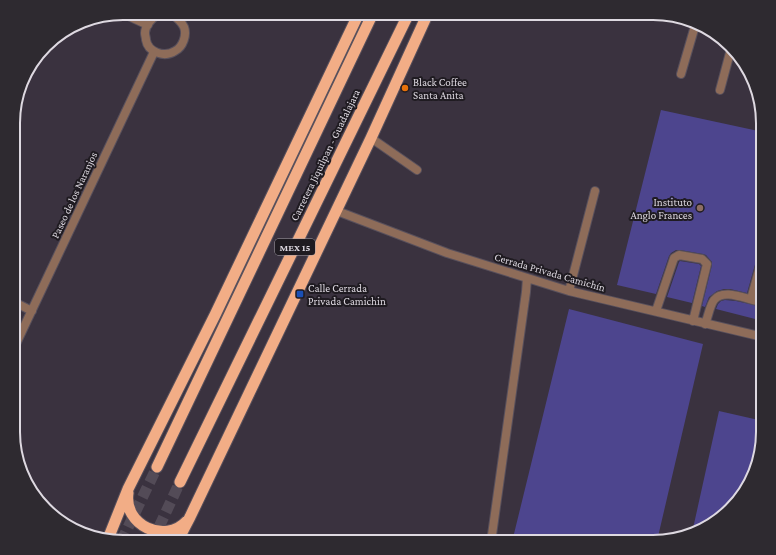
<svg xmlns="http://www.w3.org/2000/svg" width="776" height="555" font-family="'Crimson Pro',serif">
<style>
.building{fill:#4d458e}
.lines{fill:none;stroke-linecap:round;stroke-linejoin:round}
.trunk-tunnel{stroke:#534b57;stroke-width:11;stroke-dasharray:11 5.5;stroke-linecap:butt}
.service-casing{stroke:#58505c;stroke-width:10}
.minor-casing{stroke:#58505c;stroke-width:10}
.trunk-casing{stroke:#58505c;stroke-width:13}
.service{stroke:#8e6c59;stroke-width:8}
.minor{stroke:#8e6c59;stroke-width:8}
.trunk{stroke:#f2ad86;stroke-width:11}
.food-dot{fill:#e8710a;stroke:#1f1b21;stroke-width:1.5}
.education-dot{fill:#8d6e63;stroke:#1f1b21;stroke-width:1.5}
.transit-dot{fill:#1a4fb4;stroke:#1f1b21;stroke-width:1.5}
.labels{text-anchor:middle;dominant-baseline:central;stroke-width:4;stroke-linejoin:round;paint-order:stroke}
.shield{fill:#1f1b21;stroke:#a5a0a7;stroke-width:1}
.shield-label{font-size:10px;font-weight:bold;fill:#ded9e1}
.poi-label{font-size:11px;fill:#ded9e1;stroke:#1f1b21;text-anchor:start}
.street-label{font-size:11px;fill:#ded9e1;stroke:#1f1b21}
.rim{fill:none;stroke:#ded9e1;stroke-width:2}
</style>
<rect width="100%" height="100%" fill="#3a323f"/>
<!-- building -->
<path class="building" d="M 661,110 L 763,132 L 763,250 L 759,251 L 758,254 L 747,293 L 730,289 L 724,289 L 717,291 L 709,297 L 705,307 L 702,306 L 712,265 L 712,262 L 706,255 L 703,254 L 680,250 L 676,250 L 671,253 L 669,256 L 656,294 L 617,285 Z
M 680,261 L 699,264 L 701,266 L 692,303 L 667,297 L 679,262 Z
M 763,277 L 763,296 L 758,296 Z
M 725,300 L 736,301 L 763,307 L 763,321 L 716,309 L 718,304 L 721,301 Z
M 569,309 L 703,344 L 657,541 L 653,542 L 512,542 Z
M 719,411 L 763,421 L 763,439 L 740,499 L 702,531 L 692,533 Z"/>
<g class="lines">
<!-- trunk-tunnel -->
<path class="trunk-tunnel" d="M 121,542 L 157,467
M 152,542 L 180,482"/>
<defs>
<path id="service" d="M 681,74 L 695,26
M 720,90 L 731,49
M 371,138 L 417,170
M 337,211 L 447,253 L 569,291 L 763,337
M 569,291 L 595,191
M 751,299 L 759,270 L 763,255
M 656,311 L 674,258 L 679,255 L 702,259 L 707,264 L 693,321
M 705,324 C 708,317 710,305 714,300 C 724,287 749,301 763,302
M 491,542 L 526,292 L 527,278"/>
<path id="minor" d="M 122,13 L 148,25
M 171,14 C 176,17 181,21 184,27 C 187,35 183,47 175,51 C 164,58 148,52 146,40 C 146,37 145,36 145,33 C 145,26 152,17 159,15 C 162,14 167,14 171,14 Z
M 14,302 L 32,311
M 14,348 L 154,52"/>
<path id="trunk" d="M 157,467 L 373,13
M 180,482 L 409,13
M 128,493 C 123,525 165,545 187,521
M 108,539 L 128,489 L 215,315 L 359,13
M 177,542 L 190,517 L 371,138 L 428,13"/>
</defs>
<!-- service casing -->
<use href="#service" class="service-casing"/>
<!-- minor casing -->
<use href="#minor" class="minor-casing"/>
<!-- trunk casing -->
<use href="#trunk" class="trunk-casing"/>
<!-- service -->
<use href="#service" class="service"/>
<!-- minor -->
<use href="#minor" class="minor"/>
<!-- trunk -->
<use href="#trunk" class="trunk"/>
</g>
<!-- markers -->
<circle class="food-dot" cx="405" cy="88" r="4"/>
<circle class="education-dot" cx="700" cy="208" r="4"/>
<rect class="transit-dot" x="296" y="290" width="8" height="8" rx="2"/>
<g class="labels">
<!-- shield labels -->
<rect class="shield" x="275" y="239" width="40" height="16" rx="3"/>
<g class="shield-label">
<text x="295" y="247">MEX 15</text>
</g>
<!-- poi labels -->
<g class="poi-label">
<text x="413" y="82">Black Coffee<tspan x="413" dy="13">Santa Anita</tspan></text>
<text x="692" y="202" text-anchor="end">Instituto<tspan x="692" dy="13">Anglo Frances</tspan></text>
<text x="308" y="288">Calle Cerrada<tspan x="308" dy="13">Privada Camichin</tspan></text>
</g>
<!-- street labels -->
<g class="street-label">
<text transform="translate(325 155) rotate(-64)">Carretera Jiquilpan - Guadalajara</text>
<text transform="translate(74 195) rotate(-65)">Paseo de los Naranjos</text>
<text transform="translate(550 272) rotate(16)">Cerrada Privada Camichín</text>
</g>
</g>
<!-- crop -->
<path d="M0 0H776V555H0ZM123 20H653A103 103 0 0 1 756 123V432A103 103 0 0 1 653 535H123A103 103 0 0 1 20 432V123A103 103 0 0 1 123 20Z" fill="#2e2a30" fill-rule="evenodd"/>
<path class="rim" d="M123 20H653A103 103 0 0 1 756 123V432A103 103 0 0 1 653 535H123A103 103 0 0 1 20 432V123A103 103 0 0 1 123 20Z"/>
</svg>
